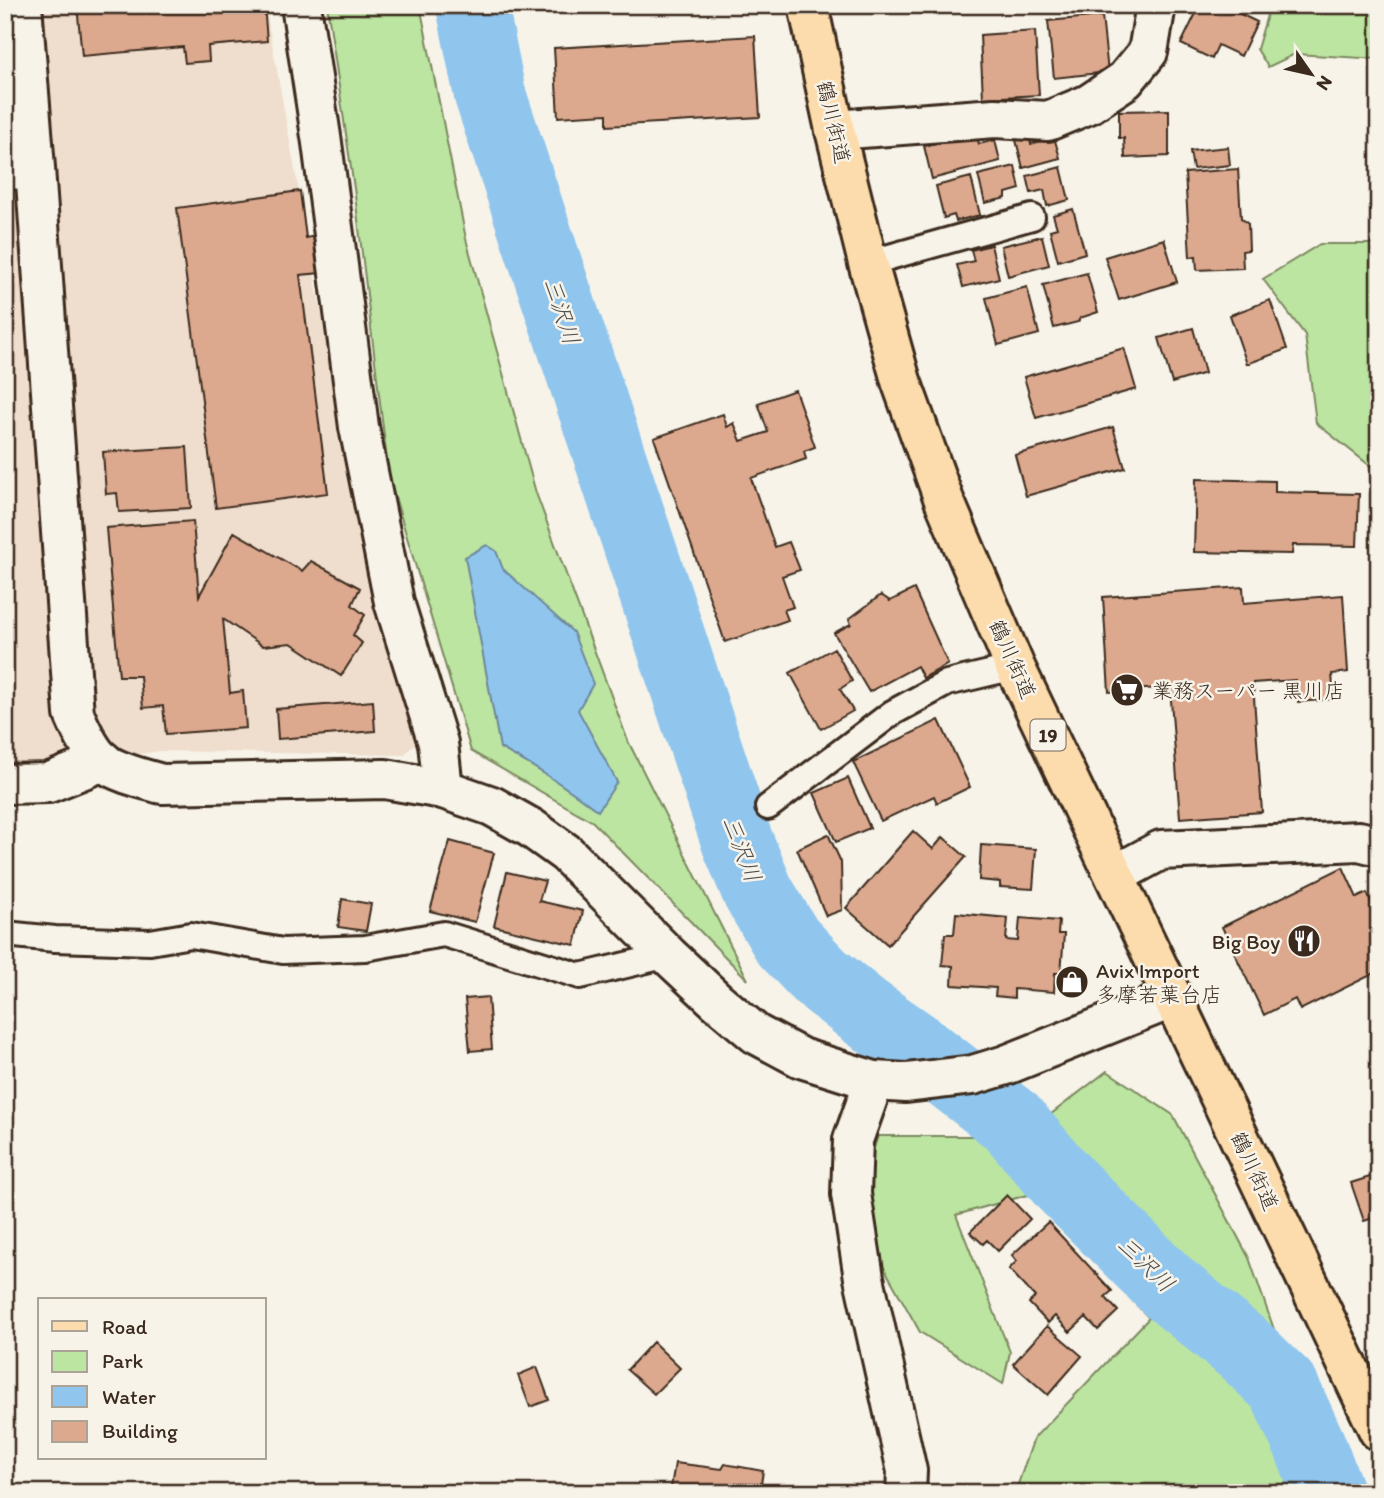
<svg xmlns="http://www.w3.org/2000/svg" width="1384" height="1498" font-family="Itim,'Klee One',sans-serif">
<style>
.built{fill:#efddcd}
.green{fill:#bce5a1;stroke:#7c8860;stroke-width:2}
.water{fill:#90c6ee;stroke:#6e889b;stroke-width:2}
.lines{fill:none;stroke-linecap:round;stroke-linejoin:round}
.river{stroke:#90c6ee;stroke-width:72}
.building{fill:#dca98f;stroke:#3b2a1e;stroke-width:2}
.lane-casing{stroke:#3b2a1e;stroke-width:30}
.street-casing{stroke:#3b2a1e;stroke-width:44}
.secondary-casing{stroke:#3b2a1e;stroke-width:44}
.primary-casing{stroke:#3b2a1e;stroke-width:44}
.lane{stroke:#f7f3e8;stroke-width:24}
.street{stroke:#f7f3e8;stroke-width:38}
.secondary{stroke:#f7f3e8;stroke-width:38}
.primary{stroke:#fcdcac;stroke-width:38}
.labels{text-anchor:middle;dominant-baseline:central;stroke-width:5;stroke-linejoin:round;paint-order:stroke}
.shield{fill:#f7f3e8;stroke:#73665b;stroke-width:2}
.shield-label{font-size:19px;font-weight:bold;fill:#3b2a1e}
.street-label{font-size:21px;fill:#3b2a1e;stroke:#f7f3e8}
.poi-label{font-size:21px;fill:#3b2a1e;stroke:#f7f3e8;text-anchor:start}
.water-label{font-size:23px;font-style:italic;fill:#505152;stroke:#f7f3e8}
</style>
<rect width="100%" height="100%" fill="#f7f3e8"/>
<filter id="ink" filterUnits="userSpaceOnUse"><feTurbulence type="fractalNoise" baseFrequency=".0143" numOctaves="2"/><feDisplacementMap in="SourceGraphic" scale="14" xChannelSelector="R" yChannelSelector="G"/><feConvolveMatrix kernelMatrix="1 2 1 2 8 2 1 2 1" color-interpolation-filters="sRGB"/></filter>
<g filter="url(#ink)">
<!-- built -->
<path class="built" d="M 5,5 L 265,5 L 356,505 L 419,739 L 404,755 L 161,751 L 37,767 L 5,767 Z"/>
<!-- green -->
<path class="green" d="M 327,5 L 420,5 L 466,239 L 536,493 L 628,741 L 748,980 L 593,822 L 471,751 L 389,477 L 355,195 Z
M 1270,5 L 1379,5 L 1379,59 L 1295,54 L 1268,67 L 1257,49 Z
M 1320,244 L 1379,244 L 1379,480 L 1374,469 L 1316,423 L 1305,335 L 1263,279 Z
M 1107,1071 L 1173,1115 L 1249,1258 L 1305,1418 L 1351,1493 L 1015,1493 L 1034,1438 L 1149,1318 L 1031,1194 L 956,1215 L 1010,1352 L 1003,1384 L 920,1332 L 878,1257 L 856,1201 L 878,1136 L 987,1136 L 1051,1114 Z"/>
<!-- water -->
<path class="water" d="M 487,545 L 496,551 L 503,569 L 573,632 L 593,684 L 578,710 L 617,782 L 598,811 C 566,786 535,767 500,748 L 465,557 Z"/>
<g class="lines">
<!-- river -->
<path class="river" d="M 472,5 L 490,95 L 737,841 L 758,892 L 787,941 L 820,976 L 865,1012 L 918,1049 L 1012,1122 L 1064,1183 L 1169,1288 L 1245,1350 L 1283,1387 L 1310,1446 L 1328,1493"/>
</g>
<!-- building -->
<path class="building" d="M 77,5 L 264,5 L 267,41 L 208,46 L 209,61 L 185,63 L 183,47 L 82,56 Z
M 1200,5 L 1240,5 L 1236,12 L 1257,22 L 1241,56 L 1218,45 L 1212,59 L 1181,44 Z
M 1102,16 L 1108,72 L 1054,78 L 1048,21 Z
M 1035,31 L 1039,95 L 983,98 L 980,35 Z
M 755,36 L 760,117 L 607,126 L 607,114 L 558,117 L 554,48 Z
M 1169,110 L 1169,156 L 1125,158 L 1124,138 L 1119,138 L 1119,111 Z
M 962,136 L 963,141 L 977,137 L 979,144 L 995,140 L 1000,161 L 932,179 L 924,146 Z
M 1029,137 L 1031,144 L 1054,137 L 1060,158 L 1023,168 L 1016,140 Z
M 1228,147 L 1230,165 L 1193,169 L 1190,151 Z
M 1015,166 L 1020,189 L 1006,193 L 1006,198 L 985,203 L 978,175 Z
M 1061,167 L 1069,200 L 1047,206 L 1044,190 L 1031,193 L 1027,176 Z
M 1238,169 L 1241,218 L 1248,224 L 1249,250 L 1242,251 L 1243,268 L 1197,270 L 1196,256 L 1190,257 L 1185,173 Z
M 971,177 L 980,215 L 956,221 L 954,215 L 944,218 L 936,186 Z
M 300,191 L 306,238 L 316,236 L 321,273 L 300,275 L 328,493 L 216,508 L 177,208 Z
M 1073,209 L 1085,253 L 1058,261 L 1050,230 L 1057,228 L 1053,215 Z
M 1042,236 L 1049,265 L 1008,276 L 1001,246 Z
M 1164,239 L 1177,282 L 1119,300 L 1105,257 Z
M 991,245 L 999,278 L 963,287 L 957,265 L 974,261 L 971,250 Z
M 1087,273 L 1098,312 L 1080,318 L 1078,322 L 1054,328 L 1043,285 Z
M 1027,287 L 1039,334 L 998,345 L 986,298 Z
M 1270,300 L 1287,349 L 1247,364 L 1230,315 Z
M 1193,328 L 1205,373 L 1172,383 L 1159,338 Z
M 1124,348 L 1136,389 L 1036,418 L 1024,377 Z
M 795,390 L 815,447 L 804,451 L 806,459 L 751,478 L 775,547 L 789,542 L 800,570 L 782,576 L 793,607 L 784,610 L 788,620 L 725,642 L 654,438 L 723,414 L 727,427 L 734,423 L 741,441 L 768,432 L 758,403 Z
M 1113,427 L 1125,468 L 1026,496 L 1015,455 Z
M 187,447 L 191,508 L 119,512 L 117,493 L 106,494 L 103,452 Z
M 1196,479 L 1275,481 L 1275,492 L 1359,494 L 1357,546 L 1293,545 L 1292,554 L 1194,552 Z
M 193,521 L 199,596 L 234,532 L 302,571 L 311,561 L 360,588 L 352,605 L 365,615 L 353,635 L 362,643 L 341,676 L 291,643 L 263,646 L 223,619 L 230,693 L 243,691 L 246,728 L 166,734 L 163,706 L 143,708 L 140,676 L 119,676 L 106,528 Z
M 1243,587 L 1244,603 L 1343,595 L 1348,672 L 1332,674 L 1334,699 L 1298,702 L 1296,680 L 1253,683 L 1262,812 L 1180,818 L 1170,687 L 1109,692 L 1103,597 Z
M 914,589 L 948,664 L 923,678 L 917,666 L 869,692 L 834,633 L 851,624 L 849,619 L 881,595 L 890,601 Z
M 834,648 L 852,681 L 840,689 L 853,711 L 821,729 L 790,673 Z
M 373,701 L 375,731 L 278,739 L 276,709 Z
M 939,720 L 970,787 L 937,803 L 934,796 L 881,821 L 853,762 Z
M 848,778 L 870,828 L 836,842 L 814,793 Z
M 913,831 L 933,849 L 943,837 L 966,857 L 888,945 L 846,908 Z
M 828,834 L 841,862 L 842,910 L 826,916 L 797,849 Z
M 450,841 L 494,853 L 475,922 L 430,911 Z
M 981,845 L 1036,849 L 1033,889 L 1000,887 L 1000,882 L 979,880 Z
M 1343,867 L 1357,898 L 1367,893 L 1379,918 L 1379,939 L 1377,940 L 1379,961 L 1375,963 L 1379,971 L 1300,1010 L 1295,999 L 1264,1015 L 1222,927 Z
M 507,872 L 545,881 L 539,901 L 583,911 L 575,945 L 494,926 Z
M 342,899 L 371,904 L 366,931 L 338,927 Z
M 956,913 L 1008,918 L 1006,940 L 1018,941 L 1020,918 L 1059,921 L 1058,934 L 1064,934 L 1061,973 L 1055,973 L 1054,992 L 1014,989 L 1014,998 L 995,996 L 996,988 L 952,985 L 953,966 L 942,965 L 945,934 L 954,934 Z
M 488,997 L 492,1049 L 470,1051 L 465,999 Z
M 1379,1174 L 1379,1216 L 1364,1221 L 1351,1183 Z
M 1007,1195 L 1030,1219 L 998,1251 L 987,1240 L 983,1244 L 970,1232 Z
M 1048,1222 L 1112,1291 L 1105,1297 L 1118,1311 L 1098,1330 L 1086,1317 L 1070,1332 L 1055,1316 L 1048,1323 L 1029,1303 L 1035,1297 L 1009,1269 L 1017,1261 L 1012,1255 Z
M 1047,1326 L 1082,1356 L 1048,1395 L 1013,1364 Z
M 653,1342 L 680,1368 L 654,1394 L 627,1370 Z
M 537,1367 L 549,1400 L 530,1407 L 518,1375 Z
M 675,1463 L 722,1469 L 725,1464 L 763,1471 L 761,1484 L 772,1487 L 771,1493 L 670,1493 Z"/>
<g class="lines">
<defs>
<path id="lane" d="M 868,263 L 1032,217
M 768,807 L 892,713 L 947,683 L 1015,667
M 5,934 L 55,939 L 150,942 L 191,935 L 283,951 L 365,948 L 444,934 L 580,976 L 668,955"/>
<path id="street" d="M 301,5 L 322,143 L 359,427 L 394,602 L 438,743 L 443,789
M 835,130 L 995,118 L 1048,121 L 1089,104 L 1125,80 L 1148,52 L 1156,5
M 5,784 L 48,783 L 103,761
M 1115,875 L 1161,850 L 1359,841 L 1379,846
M 874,1081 L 853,1140 L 851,1194 L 864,1278 L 907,1471 L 906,1493"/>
<path id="secondary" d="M 22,5 L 35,168
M 5,170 L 35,168 L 74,714 C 80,728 91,752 103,762 C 118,773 144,779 162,784 L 385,779 L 443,789 L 492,806 L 531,828 L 566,853 L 668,955 L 717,1001 L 756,1034 L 801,1058 L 874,1081 L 906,1083 L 973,1075 L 1006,1065 L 1173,998"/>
<path id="primary" d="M 808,5 L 835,130 L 868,263 L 901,381 L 944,500 L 1015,667 L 1379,1431"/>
</defs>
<!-- lane casing -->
<use href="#lane" class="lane-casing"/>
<!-- street casing -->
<use href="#street" class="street-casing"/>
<!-- secondary casing -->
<use href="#secondary" class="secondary-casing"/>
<!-- primary casing -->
<use href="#primary" class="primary-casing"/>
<!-- lane -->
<use href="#lane" class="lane"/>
<!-- street -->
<use href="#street" class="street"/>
<!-- secondary -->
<use href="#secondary" class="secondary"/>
<!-- primary -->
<use href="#primary" class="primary"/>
</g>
</g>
<!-- icons -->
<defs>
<symbol id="supermarket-disc" viewBox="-11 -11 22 22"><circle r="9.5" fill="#3b2a1e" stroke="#f7f3e8"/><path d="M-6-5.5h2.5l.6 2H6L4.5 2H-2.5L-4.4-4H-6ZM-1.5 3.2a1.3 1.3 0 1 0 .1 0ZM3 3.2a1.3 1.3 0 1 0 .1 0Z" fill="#fff"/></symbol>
<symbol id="restaurant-disc" viewBox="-11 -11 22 22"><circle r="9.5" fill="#3b2a1e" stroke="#f7f3e8"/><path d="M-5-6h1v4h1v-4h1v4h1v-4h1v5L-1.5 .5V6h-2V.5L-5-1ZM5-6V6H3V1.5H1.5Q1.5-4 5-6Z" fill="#fff"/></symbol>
<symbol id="shop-disc" viewBox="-11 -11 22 22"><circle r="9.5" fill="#3b2a1e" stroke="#f7f3e8"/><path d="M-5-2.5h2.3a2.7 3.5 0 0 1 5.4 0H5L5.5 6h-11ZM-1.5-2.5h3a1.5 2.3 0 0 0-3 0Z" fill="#fff"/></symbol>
</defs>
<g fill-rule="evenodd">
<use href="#supermarket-disc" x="1108" y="671" width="38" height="38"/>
<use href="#restaurant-disc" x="1285" y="922" width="38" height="38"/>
<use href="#shop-disc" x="1053" y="963" width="38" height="38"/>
</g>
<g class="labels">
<!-- shield labels -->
<rect class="shield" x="1030.5" y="719.5" width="35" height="31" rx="5"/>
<g class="shield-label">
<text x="1048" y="735">19</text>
</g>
<!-- street labels -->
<g class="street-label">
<text transform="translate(834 122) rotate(77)">鶴川街道</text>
<text transform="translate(1013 659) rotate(66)">鶴川街道</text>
<text transform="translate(1255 1171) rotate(65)">鶴川街道</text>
</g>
<!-- poi labels -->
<g class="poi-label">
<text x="1152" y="690">業務スーパー 黒川店</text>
<text x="1280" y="941" text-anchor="end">Big Boy</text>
<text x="1096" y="970">Avix Import<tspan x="1096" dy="24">多摩若葉台店</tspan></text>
</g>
<!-- water labels -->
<g class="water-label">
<text transform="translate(562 311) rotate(72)">三沢川</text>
<text transform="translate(742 849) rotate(69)">三沢川</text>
<text transform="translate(1146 1264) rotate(44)">三沢川</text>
</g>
</g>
<!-- margin -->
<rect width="1384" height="1498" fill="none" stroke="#f7f3e8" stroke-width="28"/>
<rect x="14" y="14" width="1356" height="1470" fill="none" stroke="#3b2a1e" stroke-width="2.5" filter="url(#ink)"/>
<!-- legend -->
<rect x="38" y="1298" width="228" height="161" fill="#f7f3e8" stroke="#aca397" stroke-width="2"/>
<rect x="52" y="1321" width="35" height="10" fill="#fcdcac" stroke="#aca397" stroke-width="2"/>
<text x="102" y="1334" font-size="21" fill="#3b2a1e">Road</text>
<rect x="52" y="1351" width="35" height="21" fill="#bce5a1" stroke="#aca397" stroke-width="2"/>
<text x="102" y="1368" font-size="21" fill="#3b2a1e">Park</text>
<rect x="52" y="1386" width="35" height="21" fill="#90c6ee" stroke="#aca397" stroke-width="2"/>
<text x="102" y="1404" font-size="21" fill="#3b2a1e">Water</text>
<rect x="52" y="1421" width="35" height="21" fill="#dca98f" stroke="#aca397" stroke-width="2"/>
<text x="102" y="1438" font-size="21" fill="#3b2a1e">Building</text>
<!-- north arrow -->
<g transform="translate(1311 74) rotate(124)" stroke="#f7f3e8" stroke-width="5" paint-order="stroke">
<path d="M0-5L12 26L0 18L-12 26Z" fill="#3b2a1e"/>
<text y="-10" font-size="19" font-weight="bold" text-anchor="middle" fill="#3b2a1e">N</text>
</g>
</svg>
